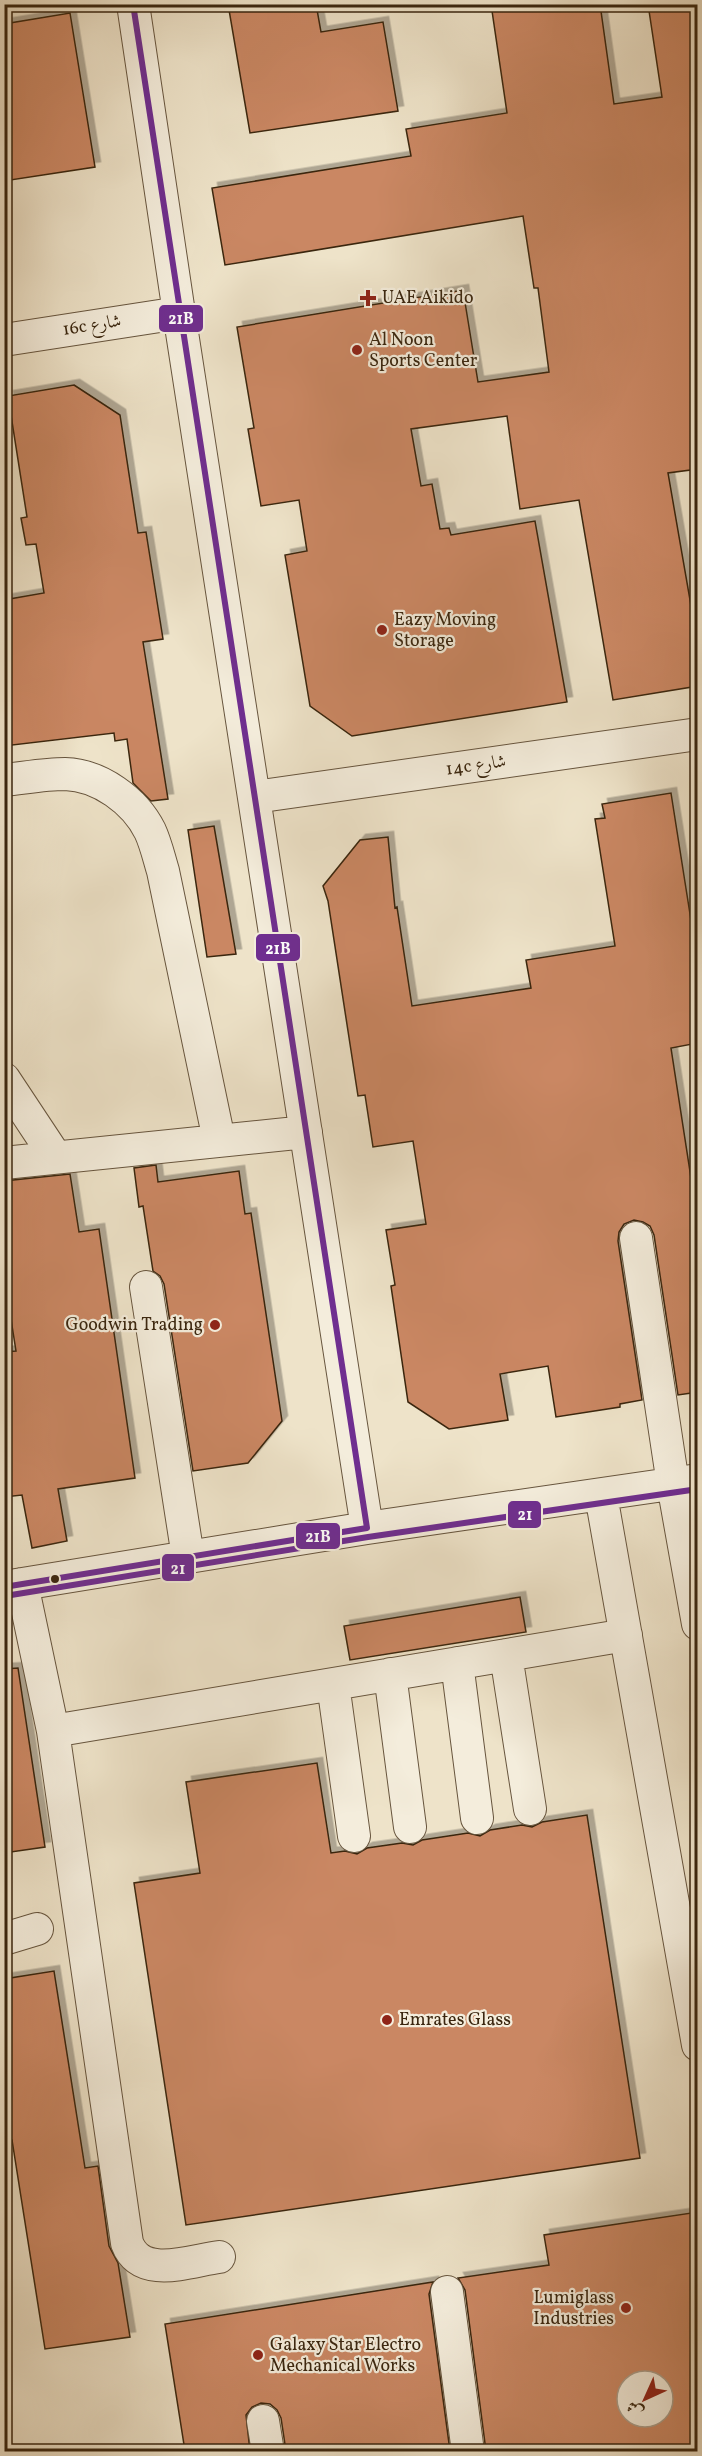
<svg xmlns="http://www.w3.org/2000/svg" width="702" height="2456" font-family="Vollkorn,Amiri,serif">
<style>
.building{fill:#ca8763;stroke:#3a260f;stroke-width:1.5;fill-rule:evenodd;filter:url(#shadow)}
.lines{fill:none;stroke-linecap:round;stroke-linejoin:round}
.minor-casing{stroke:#67553e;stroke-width:34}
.minor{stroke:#f4eddc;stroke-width:32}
.bus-1-casing{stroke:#f4eddc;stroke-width:10}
.bus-2-casing{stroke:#f4eddc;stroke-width:10}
.bus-1{stroke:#6f2e90;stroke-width:6}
.bus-2{stroke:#6f2e90;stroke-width:6}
.poi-dot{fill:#8f2418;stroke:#f4eddc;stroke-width:2}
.bus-dot{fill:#3a260f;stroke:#f4eddc;stroke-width:2}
.labels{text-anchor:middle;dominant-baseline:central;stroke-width:4.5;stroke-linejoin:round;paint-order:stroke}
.poi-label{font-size:18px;fill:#3a260f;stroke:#f4eddc;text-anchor:start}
.street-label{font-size:18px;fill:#3a260f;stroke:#f4eddc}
.line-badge{stroke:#f4eddc;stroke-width:2}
.badge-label{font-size:16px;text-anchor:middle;font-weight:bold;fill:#fff}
</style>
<defs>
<filter id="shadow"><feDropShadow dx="5.5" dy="-5.5" stdDeviation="0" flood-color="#0004"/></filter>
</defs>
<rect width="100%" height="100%" fill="#eee3c9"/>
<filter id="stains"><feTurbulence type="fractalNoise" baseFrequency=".00333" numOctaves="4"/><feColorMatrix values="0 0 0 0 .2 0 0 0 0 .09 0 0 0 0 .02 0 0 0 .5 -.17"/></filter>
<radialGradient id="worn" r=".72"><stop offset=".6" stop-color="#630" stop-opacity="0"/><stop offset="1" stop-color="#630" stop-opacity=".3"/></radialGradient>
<!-- building -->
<path class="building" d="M 228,4 L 316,4 L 321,32 L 383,22 L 398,111 L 250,133 Z
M 491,4 L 600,4 L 614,104 L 662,97 L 648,4 L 698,4 L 698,469 L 668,473 L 698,646 L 698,686 L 613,700 L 579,500 L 520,509 L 507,416 L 411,429 L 421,486 L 432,484 L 440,529 L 449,528 L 451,535 L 535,521 L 567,702 L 352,736 L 310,706 L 285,555 L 307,551 L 299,500 L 261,506 L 248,429 L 254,428 L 237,327 L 463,290 L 478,382 L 549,372 L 538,288 L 534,288 L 523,216 L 225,265 L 212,188 L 411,156 L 406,129 L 507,113 Z
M 70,13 L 95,167 L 4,181 L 4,24 Z
M 74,385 L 120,415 L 138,533 L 146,532 L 163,639 L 143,642 L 168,799 L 151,801 L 133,783 L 127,739 L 115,741 L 114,733 L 4,746 L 4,600 L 44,593 L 36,544 L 26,545 L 21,518 L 27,517 L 8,396 Z
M 671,793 L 698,965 L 698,1043 L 671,1048 L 693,1191 L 698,1191 L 698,1392 L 678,1395 L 654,1235 L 650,1226 L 643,1222 L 634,1220 L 624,1224 L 619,1232 L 618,1241 L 642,1400 L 620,1404 L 620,1407 L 556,1417 L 548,1366 L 500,1374 L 508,1420 L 449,1429 L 408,1402 L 391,1286 L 395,1285 L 386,1230 L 426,1224 L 413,1141 L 373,1147 L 365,1095 L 358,1096 L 328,901 L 323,886 L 360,840 L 388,837 L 395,908 L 397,907 L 412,1006 L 531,988 L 526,960 L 615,946 L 595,819 L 605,818 L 602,804 Z
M 214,826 L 236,954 L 207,957 L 188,830 Z
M 156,1165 L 158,1182 L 239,1171 L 245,1214 L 251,1213 L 282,1421 L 248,1463 L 193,1471 L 164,1284 L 160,1276 L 153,1271 L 143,1206 L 139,1207 L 134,1168 Z
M 70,1174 L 79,1232 L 99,1229 L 135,1478 L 58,1489 L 67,1541 L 32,1548 L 22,1495 L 4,1497 L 4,1352 L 16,1351 L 4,1275 L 4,1181 Z
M 520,1597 L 526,1632 L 350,1660 L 344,1626 Z
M 18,1668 L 45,1847 L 4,1853 L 4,1669 Z
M 317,1763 L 331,1853 L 345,1851 L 357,1854 L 367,1848 L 402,1843 L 413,1845 L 422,1840 L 468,1833 L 480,1836 L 490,1830 L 522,1825 L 532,1827 L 542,1822 L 587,1815 L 640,2158 L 186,2225 L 134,1883 L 200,1873 L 186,1782 Z
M 54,1971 L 85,2168 L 98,2166 L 109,2246 L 118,2263 L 130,2337 L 45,2349 L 12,2140 L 4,2141 L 4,1979 Z
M 698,2212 L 698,2451 L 486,2451 L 465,2290 L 458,2278 L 549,2265 L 544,2235 ZM 627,2381 L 663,2381 L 663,2417 L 627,2417 Z
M 433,2282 L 429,2294 L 450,2451 L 286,2451 L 281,2418 L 277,2410 L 270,2404 L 261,2403 L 252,2407 L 246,2415 L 250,2451 L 185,2451 L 165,2324 Z"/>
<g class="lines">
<defs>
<path id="minor" d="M 133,4 L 179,313 L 367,1528
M 4,340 L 179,313
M 4,780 C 24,778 45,774 65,774 C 100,775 135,801 150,831 C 156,844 159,858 163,871 L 219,1140
M 255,797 L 698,734
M 4,1079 L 55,1156
M 4,1163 L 306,1132
M 636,1238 L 673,1484 L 698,1624
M 146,1287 L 188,1557
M 601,1495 L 698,2045
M 22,1584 L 53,1731 L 127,2243 C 141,2280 189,2261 219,2257
M 4,1587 L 367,1528 L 698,1480
M 506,1655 L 530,1809
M 457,1663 L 477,1818
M 390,1674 L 410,1827
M 333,1684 L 354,1836
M 53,1731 L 626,1635
M 4,1939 L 37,1929
M 447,2292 L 468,2452
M 263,2421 L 268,2452"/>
</defs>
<!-- minor casing -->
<use href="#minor" class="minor-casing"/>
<!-- minor -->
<use href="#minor" class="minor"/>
<defs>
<path id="bus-1" d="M 4,1587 L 367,1528 L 133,4"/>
<path id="bus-2" d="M 5,1596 L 368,1537 L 698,1489"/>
</defs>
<!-- bus-1 casing -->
<use href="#bus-1" class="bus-1-casing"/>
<!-- bus-2 casing -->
<use href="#bus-2" class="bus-2-casing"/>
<!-- bus-1 -->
<use href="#bus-1" class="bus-1"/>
<!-- bus-2 -->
<use href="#bus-2" class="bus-2"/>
</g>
<!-- markers -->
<g class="poi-dot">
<path d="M365 289h6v6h6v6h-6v6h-6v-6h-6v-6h6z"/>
<circle cx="357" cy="350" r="6"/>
<circle cx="382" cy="630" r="6"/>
<circle cx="215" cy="1325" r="6"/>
<circle cx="387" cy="2020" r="6"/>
<circle cx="626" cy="2308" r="6"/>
<circle cx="258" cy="2355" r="6"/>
</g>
<circle class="bus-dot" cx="55" cy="1579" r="5"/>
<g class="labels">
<!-- poi labels -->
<g class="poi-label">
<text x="382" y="298">UAE Aikido</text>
<text x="369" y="340">Al Noon<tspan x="369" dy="21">Sports Center</tspan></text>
<text x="394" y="620">Eazy Moving<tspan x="394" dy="21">Storage</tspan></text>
<text x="203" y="1325" text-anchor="end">Goodwin Trading</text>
<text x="399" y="2020">Emrates Glass</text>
<text x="614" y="2298" text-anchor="end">Lumiglass<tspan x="614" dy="21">Industries</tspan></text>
<text x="270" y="2345">Galaxy Star Electro<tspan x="270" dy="21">Mechanical Works</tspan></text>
</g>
<!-- street labels -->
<g class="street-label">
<text transform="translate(92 326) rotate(-9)">16c شارع</text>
<text transform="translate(476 766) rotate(-8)">14c شارع</text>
</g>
</g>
<g class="line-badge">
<rect x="158" y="304" width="46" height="29" rx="6" fill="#6f2e90"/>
<rect x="255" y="933" width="46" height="29" rx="6" fill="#6f2e90"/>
<rect x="507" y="1500" width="35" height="29" rx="6" fill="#6f2e90"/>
<rect x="295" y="1522" width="46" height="28" rx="6" fill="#6f2e90"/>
<rect x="161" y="1553" width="34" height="29" rx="6" fill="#6f2e90"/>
</g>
<g class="badge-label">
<text x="181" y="324">21B</text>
<text x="278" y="954">21B</text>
<text x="525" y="1520">21</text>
<text x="318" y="1542">21B</text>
<text x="178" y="1574">21</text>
</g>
<!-- margin -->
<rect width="702" height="2456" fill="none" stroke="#eee3c9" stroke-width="24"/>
<rect x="6" y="6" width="690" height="2444" fill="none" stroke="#3a260f" stroke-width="3"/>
<rect x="12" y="12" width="678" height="2432" fill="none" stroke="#3a260f" stroke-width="1.5"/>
<!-- north arrow -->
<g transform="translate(645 2399) rotate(225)"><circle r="28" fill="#f4eddc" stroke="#aa9d8a" stroke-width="1.5"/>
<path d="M0-4.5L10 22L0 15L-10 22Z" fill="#8f2418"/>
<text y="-9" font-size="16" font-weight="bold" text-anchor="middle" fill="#3a260f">ش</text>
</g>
<rect width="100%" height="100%" filter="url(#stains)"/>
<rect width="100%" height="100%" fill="url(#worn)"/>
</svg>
